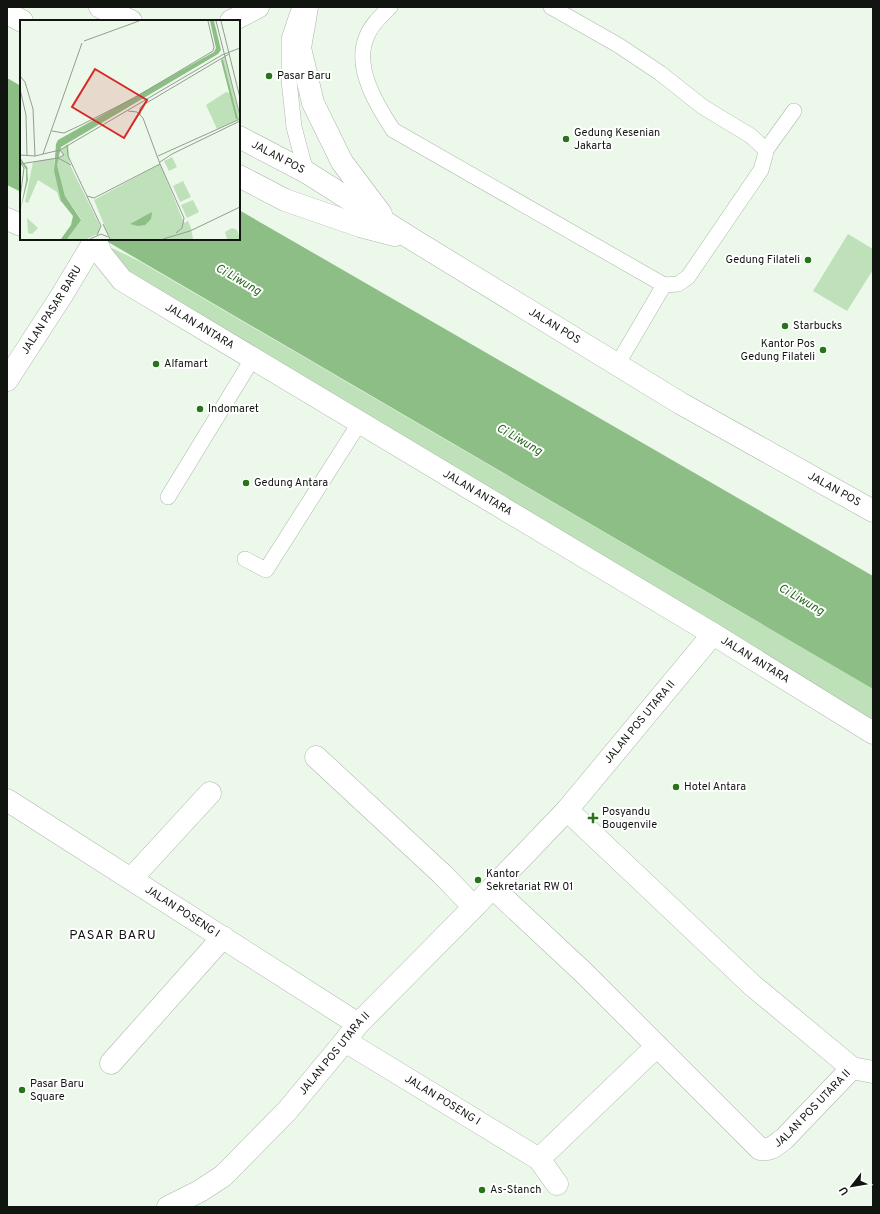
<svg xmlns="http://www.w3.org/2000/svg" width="880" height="1214" font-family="Overpass,sans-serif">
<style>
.green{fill:#bee1b9}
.water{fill:#8cbe85}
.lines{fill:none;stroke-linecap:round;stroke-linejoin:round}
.lane-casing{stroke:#acb7ab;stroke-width:16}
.street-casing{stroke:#acb7ab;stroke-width:23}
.secondary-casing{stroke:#acb7ab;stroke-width:23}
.lane{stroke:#fff;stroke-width:15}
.street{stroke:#fff;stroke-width:22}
.secondary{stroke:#fff;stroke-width:22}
.poi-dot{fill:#27741b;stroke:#fff;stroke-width:1.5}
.labels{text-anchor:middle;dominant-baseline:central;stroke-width:4;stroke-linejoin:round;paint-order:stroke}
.poi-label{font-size:11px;fill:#111510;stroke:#fff;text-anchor:start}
.street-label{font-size:11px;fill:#111510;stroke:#fff}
.water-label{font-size:12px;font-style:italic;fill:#216317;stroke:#fff}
.quarter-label{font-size:13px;letter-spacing:1px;fill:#111510;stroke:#fff}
.inset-river{fill:none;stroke:#8cbe85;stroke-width:2}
.inset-road{fill:none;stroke:#949d93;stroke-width:1}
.view{fill:#d62828;fill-opacity:0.15;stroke:#d62828;stroke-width:2}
.inset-edge{fill:none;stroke:#111510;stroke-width:2}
</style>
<rect width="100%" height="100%" fill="#ecf8ea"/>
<!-- green -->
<path class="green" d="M 848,234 L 873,249 L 873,270 L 847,311 L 813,291 Z
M 95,240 L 139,261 L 873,689 L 873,727 L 122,280 Z"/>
<!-- water -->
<path class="water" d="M 7,78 L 21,86 L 21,192 L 7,185 Z
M 239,210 L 873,576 L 873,689 L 103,239 L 239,239 Z"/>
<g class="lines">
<defs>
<path id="lane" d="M 390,7 C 382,15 371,25 367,36 C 353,66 376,104 393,130 L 664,285 L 678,284 L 688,277 L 761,170 L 765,156 L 766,150 L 794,111
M 551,7 L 618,45 L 660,73 L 703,107 L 751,136 L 766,150
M 298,12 L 289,39 L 289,80 L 294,127 L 306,172
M 617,365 L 664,285
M 168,497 L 253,358
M 245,559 L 266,570 L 360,422"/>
<g id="street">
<path id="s1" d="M 7,380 L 62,295 L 95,240"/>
<path d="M 316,757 L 442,874 L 474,907"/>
<path id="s2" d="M 7,800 L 358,1024"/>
<path d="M 567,810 L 752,985 L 852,1068 L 873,1072"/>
<path d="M 131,879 L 210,793"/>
<path id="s3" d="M 493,888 L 583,972 L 760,1149 C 771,1151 775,1145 784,1139 L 852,1068"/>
<path id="s4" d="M 345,1041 L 539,1159 L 557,1184"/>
<path d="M 111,1063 L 223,937"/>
<path d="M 539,1159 L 657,1046"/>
<path id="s5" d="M 168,1207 L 200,1191 L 223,1176 L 287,1111 L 345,1041 L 358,1024 L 474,907 L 567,810 L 713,634"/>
</g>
<g id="secondary">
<path d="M 100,7 L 131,21"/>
<path d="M 307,7 L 300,48 L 313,103 L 342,162 L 381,214"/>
<path d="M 7,13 L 22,21"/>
<path d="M 231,21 L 258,7"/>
<path id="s6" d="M 239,137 L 306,172 L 412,239 L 680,403 L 873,511"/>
<path d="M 239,176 L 285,200 L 360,226 L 395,235"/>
<path d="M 7,219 L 21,225"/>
<path id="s7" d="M 95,240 L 102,255 L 122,280 L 713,634 L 873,733"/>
</g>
</defs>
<!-- lane casing -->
<use href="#lane" class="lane-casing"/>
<!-- street casing -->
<use href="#street" class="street-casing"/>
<!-- secondary casing -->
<use href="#secondary" class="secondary-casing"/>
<!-- lane -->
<use href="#lane" class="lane"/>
<!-- street -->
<use href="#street" class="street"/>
<!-- secondary -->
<use href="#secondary" class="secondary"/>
</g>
<!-- markers -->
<g class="poi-dot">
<circle cx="269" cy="76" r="4"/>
<circle cx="566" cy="139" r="4"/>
<circle cx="808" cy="260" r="4"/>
<circle cx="785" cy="326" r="4"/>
<circle cx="823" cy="350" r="4"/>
<circle cx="156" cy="364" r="4"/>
<circle cx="200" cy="409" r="4"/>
<circle cx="246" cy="483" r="4"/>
<circle cx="676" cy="787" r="4"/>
<path d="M591 812h4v4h4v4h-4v4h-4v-4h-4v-4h4z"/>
<circle cx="478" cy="880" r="4"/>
<circle cx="22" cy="1090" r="4"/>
<circle cx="482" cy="1190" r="4"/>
</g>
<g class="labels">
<!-- poi labels -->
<g class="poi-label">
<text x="277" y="76">Pasar Baru</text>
<text x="574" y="133">Gedung Kesenian<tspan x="574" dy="13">Jakarta</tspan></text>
<text x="800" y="260" text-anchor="end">Gedung Filateli</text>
<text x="793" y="326">Starbucks</text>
<text x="815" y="344" text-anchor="end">Kantor Pos<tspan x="815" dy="13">Gedung Filateli</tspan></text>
<text x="164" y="364">Alfamart</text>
<text x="208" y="409">Indomaret</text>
<text x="254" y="483">Gedung Antara</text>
<text x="684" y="787">Hotel Antara</text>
<text x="602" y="812">Posyandu<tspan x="602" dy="13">Bougenvile</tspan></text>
<text x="486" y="874">Kantor<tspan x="486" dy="13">Sekretariat RW 01</tspan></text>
<text x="30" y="1084">Pasar Baru<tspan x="30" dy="13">Square</tspan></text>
<text x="490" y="1190">As-Stanch</text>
</g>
<!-- street labels -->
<g class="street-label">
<text stroke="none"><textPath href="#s6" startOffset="44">JALAN POS</textPath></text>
<text stroke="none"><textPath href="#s1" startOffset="83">JALAN PASAR BARU</textPath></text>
<text stroke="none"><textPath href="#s7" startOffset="139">JALAN ANTARA</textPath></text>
<text stroke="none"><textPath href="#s6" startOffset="368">JALAN POS</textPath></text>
<text stroke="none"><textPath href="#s6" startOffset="692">JALAN POS</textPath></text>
<text stroke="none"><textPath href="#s7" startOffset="463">JALAN ANTARA</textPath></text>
<text stroke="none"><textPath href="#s7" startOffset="787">JALAN ANTARA</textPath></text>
<text stroke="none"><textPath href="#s5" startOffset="680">JALAN POS UTARA II</textPath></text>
<text stroke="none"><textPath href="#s2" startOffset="208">JALAN POSENG I</textPath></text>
<text stroke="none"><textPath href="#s5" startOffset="229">JALAN POS UTARA II</textPath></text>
<text stroke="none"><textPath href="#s4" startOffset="114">JALAN POSENG I</textPath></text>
<text stroke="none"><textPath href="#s3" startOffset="442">JALAN POS UTARA II</textPath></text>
</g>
<!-- water labels -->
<g class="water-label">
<text transform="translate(238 280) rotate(30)">Ci Liwung</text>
<text transform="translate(519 440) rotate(30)">Ci Liwung</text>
<text transform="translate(801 600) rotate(30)">Ci Liwung</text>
</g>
<!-- quarter labels -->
<g class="quarter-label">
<text x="113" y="936">PASAR BARU</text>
</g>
</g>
<!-- overview -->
<g transform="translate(20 20)">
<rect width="220" height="220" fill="#ecf8ea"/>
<path d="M 205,36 L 220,99 L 197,109 L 186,85 L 206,72 L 210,73 L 201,39 ZM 48,124 L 50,145 L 80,206 L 79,213 L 67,219 L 47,219 L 61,199 L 45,176 L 37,145 L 37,138 L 43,136 L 40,130 ZM 152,137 L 157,147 L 149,151 L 144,141 ZM 34,138 L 34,151 L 42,182 L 40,181 L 37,172 L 18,160 L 8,183 L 5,182 L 13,142 ZM 140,144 L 164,203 L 168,201 L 171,208 L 173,219 L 90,219 L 74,180 ZM 163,161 L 171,177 L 160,182 L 153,166 ZM 173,180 L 179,192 L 167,198 L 161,185 ZM 7,198 L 18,208 L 12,214 L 8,213 ZM 212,208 L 217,210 L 220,219 L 207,219 L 205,212 Z" fill="#bee1b9"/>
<path d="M 190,1 L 194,1 L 201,30 L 198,34 L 41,127 L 37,145 L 45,176 L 61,200 L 47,219 L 41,219 L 51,205 L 53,196 L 41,181 L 34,151 L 36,124 L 38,120 L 194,32 L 196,28 ZM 7,146 L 8,160 L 0,192 L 6,161 L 6,147 ZM 132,192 L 131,199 L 125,205 L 118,206 L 110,204 Z" fill="#8cbe85"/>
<path class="inset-river" d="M 202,40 L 217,99M 0,139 L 7,149"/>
<path class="inset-road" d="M 196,1 L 220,96M 201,1 L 220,78M 64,21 L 119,1M 0,56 L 5,62 L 13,89 L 15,136M 0,69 L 6,95 L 7,136M 120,95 L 120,88 L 123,85 L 209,34M 32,111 L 44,113 L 61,105 L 114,78 L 193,31 L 194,27 L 188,1M 47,125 L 48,136 L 81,206 L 77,215M 23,134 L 62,23M 0,135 L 15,136 L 40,130 L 202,35 L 220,28M 138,136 L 220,99M 38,138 L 44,135 L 40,130M 140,142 L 152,134 L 220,101M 0,144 L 38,138 L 51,145M 140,144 L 164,198 L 162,208 L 156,213M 67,176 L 74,178 L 140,144 L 123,98 L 117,92 L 108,91M 0,178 L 4,148 L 1,144M 83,204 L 90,219M 70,219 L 81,214 L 88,217M 143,219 L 170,211 L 220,187"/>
<path class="view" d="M 75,49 L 127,80 L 104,118 L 52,87 Z"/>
<rect width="220" height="220" class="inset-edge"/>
</g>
<!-- border -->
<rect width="880" height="1214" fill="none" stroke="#111510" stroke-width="16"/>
<!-- north arrow -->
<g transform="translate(852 1186) rotate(239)" stroke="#ffffff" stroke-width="3" paint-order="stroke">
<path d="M0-3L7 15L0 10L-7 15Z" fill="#111510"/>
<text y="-6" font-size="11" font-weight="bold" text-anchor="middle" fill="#111510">U</text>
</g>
</svg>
